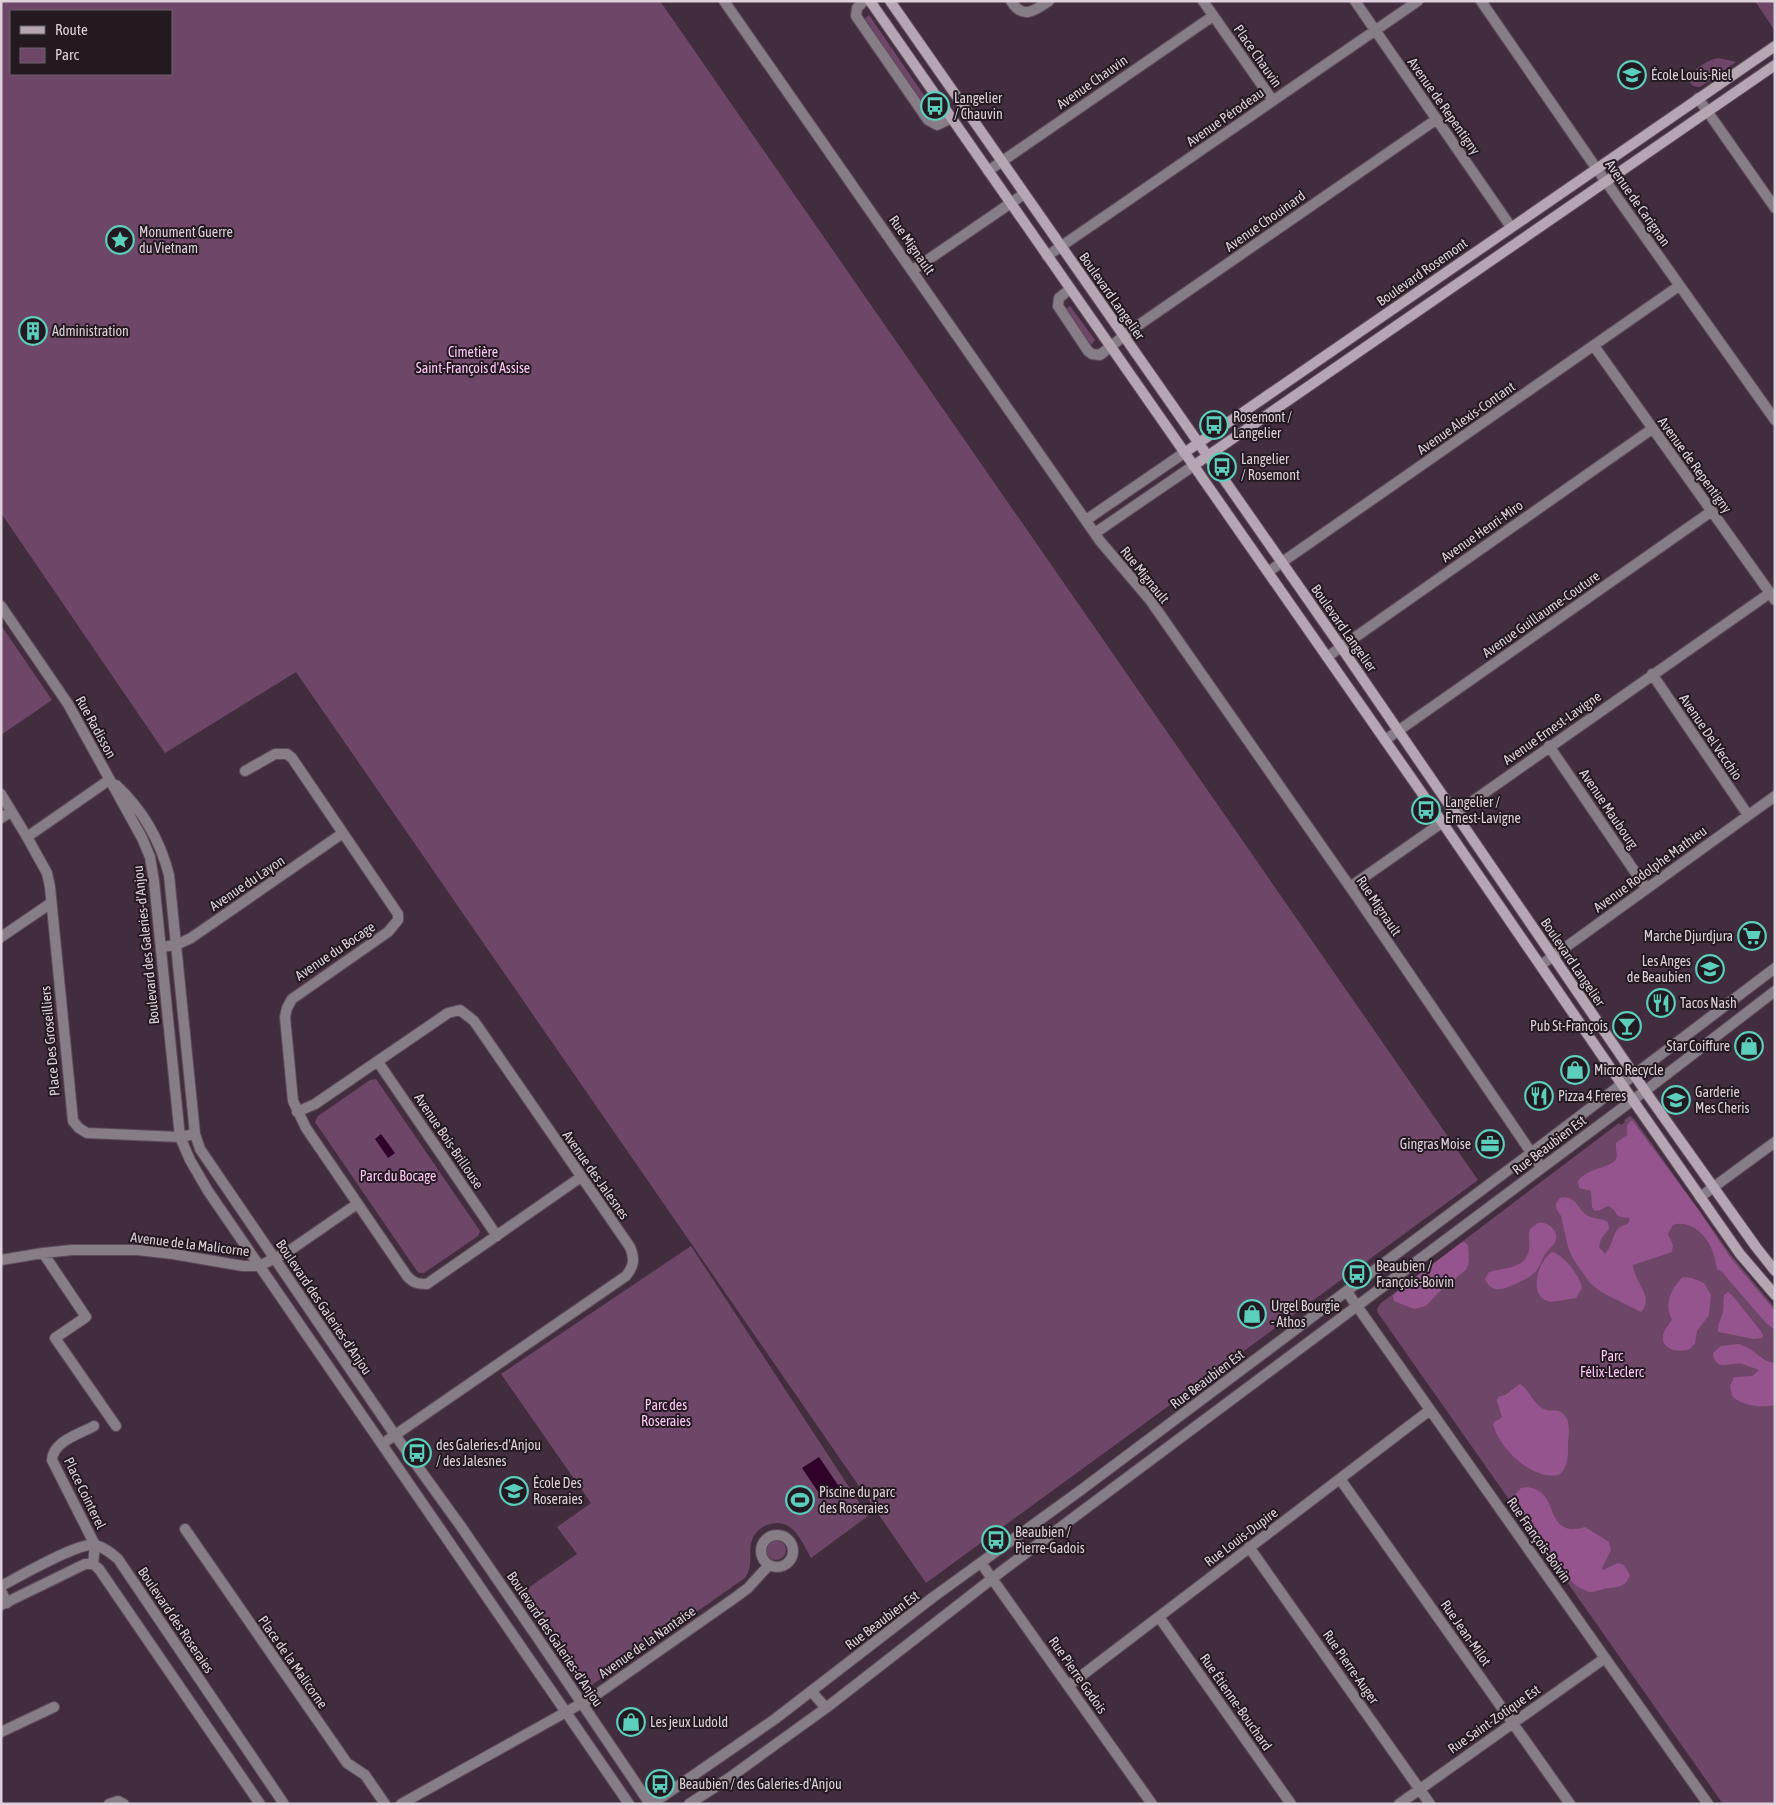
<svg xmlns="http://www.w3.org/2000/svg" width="1776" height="1805" font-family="'Asap Condensed',sans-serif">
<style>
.green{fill:#6e4668;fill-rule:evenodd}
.forest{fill:#96548e}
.water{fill:#2f012b}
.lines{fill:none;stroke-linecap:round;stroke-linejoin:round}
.minor-casing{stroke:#5e4b5b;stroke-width:12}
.tertiary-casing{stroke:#5e4b5b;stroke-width:12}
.secondary-casing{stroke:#5e4b5b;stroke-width:12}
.minor{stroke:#877d86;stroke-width:10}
.tertiary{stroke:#877d86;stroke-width:10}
.secondary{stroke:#b6a5b3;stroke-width:10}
.labels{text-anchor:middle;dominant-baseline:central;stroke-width:4;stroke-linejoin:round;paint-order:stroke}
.street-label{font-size:14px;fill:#ded1db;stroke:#231921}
.poi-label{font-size:14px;fill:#ded1db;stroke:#231921;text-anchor:start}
.park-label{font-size:14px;fill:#ffc7f6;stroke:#231921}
</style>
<rect width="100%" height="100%" fill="#422d3f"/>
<!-- green -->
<path class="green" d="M 1,1 L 660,1 L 1478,1180 L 926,1583 L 296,672 L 165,753 L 1,513 ZM 11,11 L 171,11 L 171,74 L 11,74 Z
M 1755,1 L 1775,1 L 1775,31 Z
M 869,15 L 930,104 L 928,105 L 931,109 L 933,108 L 935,111 L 930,115 L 864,19 Z
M 1719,58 L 1736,62 L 1700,87 C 1695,87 1691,86 1689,80 C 1691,70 1709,59 1719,58 Z
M 1070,306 L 1095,340 L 1091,345 L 1066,309 Z
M 1,625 L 52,700 L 1,735 Z
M 376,1079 L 480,1231 L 478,1236 L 424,1273 L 419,1273 L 417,1271 L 315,1122 L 318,1116 L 370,1080 Z
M 1630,1116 L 1634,1119 L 1731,1255 L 1775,1308 L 1775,1804 L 1723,1804 L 1378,1313 L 1377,1309 L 1381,1303 L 1619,1123 L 1621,1125 L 1625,1122 L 1624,1120 Z
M 691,1246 L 868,1516 L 811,1558 C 801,1540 791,1514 765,1526 C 759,1529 754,1534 752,1540 C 747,1554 755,1562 745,1578 L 589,1687 L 582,1687 L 518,1595 L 577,1554 L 557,1527 L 591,1503 L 501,1374 Z
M766 1550a10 10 0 1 1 20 0a10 10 0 1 1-20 0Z"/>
<!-- forest -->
<path class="forest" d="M 1632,1120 L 1700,1212 L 1730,1257 L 1775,1311 L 1775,1330 L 1766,1323 L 1722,1272 L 1717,1269 C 1716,1263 1714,1255 1712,1250 C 1707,1235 1692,1222 1677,1224 L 1673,1225 L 1668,1234 L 1673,1245 L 1672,1252 L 1633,1265 C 1634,1282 1655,1297 1641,1312 L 1601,1292 L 1590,1283 L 1573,1259 L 1568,1247 L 1561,1216 L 1556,1208 L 1556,1204 L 1560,1198 C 1576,1194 1577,1210 1588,1216 C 1595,1219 1601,1218 1608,1222 L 1609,1229 L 1601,1239 L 1599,1247 L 1605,1254 C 1616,1242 1610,1228 1628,1224 L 1630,1218 C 1610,1217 1621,1212 1608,1206 L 1600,1210 L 1595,1211 L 1592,1207 L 1591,1191 L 1579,1188 L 1578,1181 C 1587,1168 1611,1168 1616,1159 C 1618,1154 1615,1148 1616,1143 L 1627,1135 L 1627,1125 Z
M 1538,1223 C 1548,1221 1560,1231 1555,1242 C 1553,1246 1548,1250 1545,1254 C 1542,1259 1540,1266 1536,1271 C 1530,1278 1521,1281 1513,1285 C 1501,1290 1491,1293 1485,1279 L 1489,1272 C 1503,1267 1525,1270 1529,1250 C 1530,1243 1528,1236 1530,1229 Z
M 1464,1242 L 1468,1245 L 1469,1262 L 1466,1270 L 1457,1277 L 1452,1285 L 1443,1288 L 1426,1306 L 1414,1309 L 1394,1301 L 1393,1296 L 1401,1288 L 1461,1243 Z
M 1552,1252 C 1563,1254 1581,1277 1582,1288 L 1576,1298 L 1551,1302 C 1527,1298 1537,1262 1552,1252 Z
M 1683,1277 L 1692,1278 L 1704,1283 L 1711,1295 L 1709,1315 L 1697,1331 L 1695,1343 L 1690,1349 C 1676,1354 1656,1348 1665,1330 C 1667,1326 1670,1324 1672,1319 C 1663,1305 1672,1287 1683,1277 Z
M 1728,1292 L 1732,1295 L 1760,1330 L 1763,1335 L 1762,1338 L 1754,1339 L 1718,1332 L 1718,1326 L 1723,1312 L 1724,1295 Z
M 1738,1344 C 1753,1347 1763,1363 1775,1363 L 1775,1405 C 1762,1408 1742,1406 1732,1396 L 1730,1386 L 1734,1377 L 1752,1376 L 1759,1370 C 1754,1368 1748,1366 1743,1364 C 1732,1361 1715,1373 1713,1353 L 1721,1346 Z
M 1520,1384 C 1531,1391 1533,1406 1547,1410 C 1550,1411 1555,1410 1559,1411 C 1573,1418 1568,1434 1568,1446 C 1568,1457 1568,1467 1559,1475 C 1532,1481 1499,1448 1493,1424 L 1495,1421 L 1500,1419 L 1502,1417 L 1497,1401 L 1498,1397 L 1505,1395 Z
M 1526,1487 C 1558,1490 1545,1524 1570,1529 C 1574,1530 1581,1528 1585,1527 L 1609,1542 L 1611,1550 L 1602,1568 L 1603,1570 L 1618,1563 L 1624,1565 L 1630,1575 C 1626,1586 1620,1587 1610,1588 C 1600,1588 1594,1595 1584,1590 C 1566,1582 1555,1559 1545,1543 C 1535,1528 1517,1514 1516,1494 L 1521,1488 Z"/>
<!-- water -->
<path class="water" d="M 381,1134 L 395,1153 L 388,1158 L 375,1139 Z
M 819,1457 L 840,1488 L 823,1499 L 802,1468 Z"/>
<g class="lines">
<defs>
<path id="minor" d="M 724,1 L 1100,541 L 1150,600 L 1357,897 L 1541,1167
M 864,1 L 857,8 L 856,16 L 928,120 L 937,125 L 952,118
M 1011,1 C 1023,20 1034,11 1049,1
M 1203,1 L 1273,101
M 1355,1 L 1511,227
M 1481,1 L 1592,162 L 1775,420
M 1698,98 L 1775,208
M 988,171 L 1213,16
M 1047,256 L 1418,1
M 913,270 L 1024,194
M 1070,289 L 1059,298 L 1058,306 L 1088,351 L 1092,354 L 1100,355 L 1130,331 L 1437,119
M 1594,346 L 1775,600
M 1086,520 L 1184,453
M 1095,533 L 1193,466
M 1268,572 L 1679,286
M 1327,657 L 1652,429
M 1652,674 L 1748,815
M 1385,740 L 1712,511
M 1549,746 L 1646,888
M 245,771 L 275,754 L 287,754 L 292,758 L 398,914 L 398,920 L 388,932 L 292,999 L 287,1008 L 285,1017 L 293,1101 L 306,1128 L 407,1276 C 413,1283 418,1284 427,1284 L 581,1177
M 1,818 L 11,812
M 27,837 L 47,873 L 50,887 L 73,1121 L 79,1128 L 87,1133 L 180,1137 L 195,1134
M 1350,887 L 1770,593
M 1,937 L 51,903
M 161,947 L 176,945 L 191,938 L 343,833
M 1541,965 L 1775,796
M 378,1062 L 497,1236
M 297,1112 L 315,1104 L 448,1013 L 460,1010 L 474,1021 L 630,1247 C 635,1259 634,1266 626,1276 L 382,1444
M 1700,1197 L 1775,1142
M 43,1253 L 86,1317 L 55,1338 L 116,1426
M 1,1260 L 43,1253 L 72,1250 L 138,1250 L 173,1254 L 243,1266 L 259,1266 L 286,1253 L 357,1204
M 1347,1292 L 1708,1804
M 1340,1479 L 1570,1804
M 185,1529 L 347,1763 L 365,1775 L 385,1804
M761 1551a16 16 0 1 1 32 0a16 16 0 1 1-32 0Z
M 1249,1547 L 1430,1804
M 981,1563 L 1152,1804
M 93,1564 L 95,1545 L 52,1460 C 53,1441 80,1434 94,1426
M 1,1591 L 7,1603
M 1159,1617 L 1291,1804
M 1068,1686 L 1430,1410
M 1,1732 L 54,1707
M 109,1804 L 118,1801 L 124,1804
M 401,1804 L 593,1697 L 736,1597 L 748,1588 L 769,1565
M 1399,1804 L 1605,1658"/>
<path id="tertiary" d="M 1,606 L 68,704 L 142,838 L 150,857 L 154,881 L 180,1137 L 190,1160 L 208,1191 L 629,1804
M 116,785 C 143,810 160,840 169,875 L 195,1134 L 200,1149 L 395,1435 L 462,1528 L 539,1640 L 650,1804
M 1,794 L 27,837 L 109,780
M 1,1586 C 19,1577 78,1542 95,1545 C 104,1547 111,1553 118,1559 L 284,1804
M 1,1605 L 85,1564 L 93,1564 L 99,1569 L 260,1804
M 811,1691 L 826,1708
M 650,1804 L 662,1797 L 775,1719 L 932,1598 L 1081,1490 L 1531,1153 L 1775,968
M 689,1804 L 729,1778 L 826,1708 L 1002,1571 L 1645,1091 L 1775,991"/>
<path id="secondary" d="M 870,1 L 1442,822 L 1614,1073 L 1740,1254 L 1775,1295
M 890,1 L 1341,647 L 1650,1098 L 1756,1247 L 1775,1271
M 1184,453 L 1775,46
M 1193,466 L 1775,65"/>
</defs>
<!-- minor casing -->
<use href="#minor" class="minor-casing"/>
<!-- tertiary casing -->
<use href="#tertiary" class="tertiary-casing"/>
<!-- secondary casing -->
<use href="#secondary" class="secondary-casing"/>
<!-- minor -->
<use href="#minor" class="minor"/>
<!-- tertiary -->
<use href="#tertiary" class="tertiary"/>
<!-- secondary -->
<use href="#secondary" class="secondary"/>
</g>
<!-- icons -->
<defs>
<symbol id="school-ring" viewBox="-11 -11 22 22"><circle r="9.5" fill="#231921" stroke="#5bcebc" stroke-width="1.5"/><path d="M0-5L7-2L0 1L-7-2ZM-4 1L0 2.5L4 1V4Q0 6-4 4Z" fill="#5bcebc"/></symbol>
<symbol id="bus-ring" viewBox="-11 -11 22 22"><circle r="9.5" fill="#231921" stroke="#5bcebc" stroke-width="1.5"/><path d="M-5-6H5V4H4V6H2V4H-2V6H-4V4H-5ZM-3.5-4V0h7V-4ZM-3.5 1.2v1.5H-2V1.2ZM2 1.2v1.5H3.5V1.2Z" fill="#5bcebc"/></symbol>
<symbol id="sight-ring" viewBox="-11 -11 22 22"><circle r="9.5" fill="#231921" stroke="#5bcebc" stroke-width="1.5"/><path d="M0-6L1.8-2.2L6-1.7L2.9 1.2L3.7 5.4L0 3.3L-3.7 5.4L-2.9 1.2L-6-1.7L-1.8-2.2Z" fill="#5bcebc"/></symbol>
<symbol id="building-ring" viewBox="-11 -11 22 22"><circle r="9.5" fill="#231921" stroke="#5bcebc" stroke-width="1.5"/><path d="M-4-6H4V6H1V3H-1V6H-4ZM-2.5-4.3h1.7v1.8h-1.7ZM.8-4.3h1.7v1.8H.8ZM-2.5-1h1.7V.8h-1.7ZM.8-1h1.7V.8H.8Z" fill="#5bcebc"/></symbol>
<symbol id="supermarket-ring" viewBox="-11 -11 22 22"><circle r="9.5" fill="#231921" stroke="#5bcebc" stroke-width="1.5"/><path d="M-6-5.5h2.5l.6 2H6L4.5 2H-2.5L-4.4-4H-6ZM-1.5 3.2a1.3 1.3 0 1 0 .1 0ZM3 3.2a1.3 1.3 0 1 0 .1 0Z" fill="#5bcebc"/></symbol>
<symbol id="restaurant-ring" viewBox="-11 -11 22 22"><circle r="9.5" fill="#231921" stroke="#5bcebc" stroke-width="1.5"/><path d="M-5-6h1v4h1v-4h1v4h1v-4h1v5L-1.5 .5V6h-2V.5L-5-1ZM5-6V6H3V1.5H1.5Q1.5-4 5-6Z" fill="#5bcebc"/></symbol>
<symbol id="bar-ring" viewBox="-11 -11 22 22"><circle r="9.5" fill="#231921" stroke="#5bcebc" stroke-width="1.5"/><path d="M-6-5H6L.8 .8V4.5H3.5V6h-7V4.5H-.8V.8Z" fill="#5bcebc"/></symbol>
<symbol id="shop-ring" viewBox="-11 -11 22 22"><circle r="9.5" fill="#231921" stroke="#5bcebc" stroke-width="1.5"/><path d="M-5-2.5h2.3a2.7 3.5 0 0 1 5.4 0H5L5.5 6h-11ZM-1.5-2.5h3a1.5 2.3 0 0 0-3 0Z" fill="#5bcebc"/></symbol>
<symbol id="office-ring" viewBox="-11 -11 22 22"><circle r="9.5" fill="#231921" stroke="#5bcebc" stroke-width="1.5"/><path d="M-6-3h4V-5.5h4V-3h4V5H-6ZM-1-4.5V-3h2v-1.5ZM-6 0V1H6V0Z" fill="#5bcebc"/></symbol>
<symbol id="stadium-ring" viewBox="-11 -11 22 22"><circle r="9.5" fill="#231921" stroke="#5bcebc" stroke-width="1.5"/><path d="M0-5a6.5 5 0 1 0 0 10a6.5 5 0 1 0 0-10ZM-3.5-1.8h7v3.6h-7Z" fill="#5bcebc"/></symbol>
</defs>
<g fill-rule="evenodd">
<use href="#school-ring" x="1616" y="59" width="32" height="32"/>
<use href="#bus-ring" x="919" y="90" width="32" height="32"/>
<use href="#sight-ring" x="104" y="224" width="32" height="32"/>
<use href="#building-ring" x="17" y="315" width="32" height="32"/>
<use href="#bus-ring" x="1198" y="409" width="32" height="32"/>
<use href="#bus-ring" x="1206" y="451" width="32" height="32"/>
<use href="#bus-ring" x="1410" y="794" width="32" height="32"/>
<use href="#supermarket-ring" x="1736" y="920" width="32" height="32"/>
<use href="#school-ring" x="1694" y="953" width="32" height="32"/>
<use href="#restaurant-ring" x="1645" y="987" width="32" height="32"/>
<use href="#bar-ring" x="1611" y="1010" width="32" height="32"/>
<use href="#shop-ring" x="1733" y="1030" width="32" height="32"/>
<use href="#shop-ring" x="1559" y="1054" width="32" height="32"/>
<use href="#restaurant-ring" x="1523" y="1080" width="32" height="32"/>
<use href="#school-ring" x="1660" y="1084" width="32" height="32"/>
<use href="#office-ring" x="1474" y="1128" width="32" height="32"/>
<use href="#bus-ring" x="1341" y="1258" width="32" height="32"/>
<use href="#shop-ring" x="1236" y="1298" width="32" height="32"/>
<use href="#bus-ring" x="401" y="1437" width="32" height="32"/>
<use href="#school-ring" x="498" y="1475" width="32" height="32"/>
<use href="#stadium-ring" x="784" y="1484" width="32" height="32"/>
<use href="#bus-ring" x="980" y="1524" width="32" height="32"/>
<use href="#shop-ring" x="615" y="1706" width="32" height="32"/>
<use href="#bus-ring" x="644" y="1768" width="32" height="32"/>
</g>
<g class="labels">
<!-- street labels -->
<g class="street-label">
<text transform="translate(1258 56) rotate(55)">Place Chauvin</text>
<text transform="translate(1092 82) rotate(-35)">Avenue Chauvin</text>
<text transform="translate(1444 106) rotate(55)">Avenue de Repentigny</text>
<text transform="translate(1225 117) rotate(-35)">Avenue Pérodeau</text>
<text transform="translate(1638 203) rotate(55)">Avenue de Carignan</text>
<text transform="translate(1265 221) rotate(-35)">Avenue Chouinard</text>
<text transform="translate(912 245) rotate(55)">Rue Mignault</text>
<text transform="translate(1422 272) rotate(-35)">Boulevard Rosemont</text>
<text transform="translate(1112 296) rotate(55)">Boulevard Langelier</text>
<text transform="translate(1466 418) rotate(-35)">Avenue Alexis-Contant</text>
<text transform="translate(1695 465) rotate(54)">Avenue de Repentigny</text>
<text transform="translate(1482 531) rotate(-35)">Avenue Henri-Miro</text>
<text transform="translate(1145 575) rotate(51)">Rue Mignault</text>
<text transform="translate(1541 614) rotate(-35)">Avenue Guillaume-Couture</text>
<text transform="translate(1344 628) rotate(55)">Boulevard Langelier</text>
<text transform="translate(96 727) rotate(61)">Rue Radisson</text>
<text transform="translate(1552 728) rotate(-35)">Avenue Ernest-Lavigne</text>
<text transform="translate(1711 737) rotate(56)">Avenue Del Vecchio</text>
<text transform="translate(1609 809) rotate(56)">Avenue Maubourg</text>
<text transform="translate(1650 869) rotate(-36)">Avenue Rodolphe Mathieu</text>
<text transform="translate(247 883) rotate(-34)">Avenue du Layon</text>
<text transform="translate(1379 906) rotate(56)">Rue Mignault</text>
<text transform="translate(146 945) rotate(-96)">Boulevard des Galeries-d'Anjou</text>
<text transform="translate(335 951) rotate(-34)">Avenue du Bocage</text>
<text transform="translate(1573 962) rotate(56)">Boulevard Langelier</text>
<text transform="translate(50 1041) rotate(-95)">Place Des Groseilliers</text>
<text transform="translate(449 1141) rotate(56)">Avenue Bois-Brillouse</text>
<text transform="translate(1549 1145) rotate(-37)">Rue Beaubien Est</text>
<text transform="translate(596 1175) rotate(55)">Avenue des Jalesnes</text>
<text transform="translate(190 1244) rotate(7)">Avenue de la Malicorne</text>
<text transform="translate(324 1307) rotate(56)">Boulevard des Galeries-d'Anjou</text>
<text transform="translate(1207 1379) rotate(-37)">Rue Beaubien Est</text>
<text transform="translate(85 1493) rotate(64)">Place Cointerel</text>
<text transform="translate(1241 1537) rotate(-37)">Rue Louis-Dupire</text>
<text transform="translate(1539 1540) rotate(55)">Rue François-Boivin</text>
<text transform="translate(176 1620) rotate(56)">Boulevard des Roseraies</text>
<text transform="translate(882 1620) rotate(-37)">Rue Beaubien Est</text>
<text transform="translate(1466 1633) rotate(55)">Rue Jean-Milot</text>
<text transform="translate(555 1639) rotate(56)">Boulevard des Galeries-d'Anjou</text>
<text transform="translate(647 1642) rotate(-35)">Avenue de la Nantaise</text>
<text transform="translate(293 1662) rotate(55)">Place de la Malicorne</text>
<text transform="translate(1351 1667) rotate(55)">Rue Pierre-Auger</text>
<text transform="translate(1078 1675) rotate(55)">Rue Pierre Gadois</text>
<text transform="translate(1236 1702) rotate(55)">Rue Étienne-Bouchard</text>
<text transform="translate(1494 1719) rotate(-35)">Rue Saint-Zotique Est</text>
</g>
<!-- poi labels -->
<g class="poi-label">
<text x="1651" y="75">École Louis-Riel</text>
<text x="954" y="98">Langelier<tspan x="954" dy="16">/ Chauvin</tspan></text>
<text x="139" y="232">Monument Guerre<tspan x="139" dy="16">du Vietnam</tspan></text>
<text x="52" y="331">Administration</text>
<text x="1233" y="417">Rosemont /<tspan x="1233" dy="16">Langelier</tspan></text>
<text x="1241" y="459">Langelier<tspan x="1241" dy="16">/ Rosemont</tspan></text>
<text x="1445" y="802">Langelier /<tspan x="1445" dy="16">Ernest-Lavigne</tspan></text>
<text x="1733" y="936" text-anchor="end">Marche Djurdjura</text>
<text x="1691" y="961" text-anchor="end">Les Anges<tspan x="1691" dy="16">de Beaubien</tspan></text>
<text x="1680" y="1003">Tacos Nash</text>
<text x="1608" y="1026" text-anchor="end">Pub St-François</text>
<text x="1730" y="1046" text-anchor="end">Star Coiffure</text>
<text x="1594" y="1070">Micro Recycle</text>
<text x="1695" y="1092">Garderie<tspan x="1695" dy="16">Mes Cheris</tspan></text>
<text x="1558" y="1096">Pizza 4 Freres</text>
<text x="1471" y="1144" text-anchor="end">Gingras Moise</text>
<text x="1376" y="1266">Beaubien /<tspan x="1376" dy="16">François-Boivin</tspan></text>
<text x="1271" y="1306">Urgel Bourgie<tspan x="1271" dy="16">- Athos</tspan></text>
<text x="436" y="1445">des Galeries-d'Anjou<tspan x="436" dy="16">/ des Jalesnes</tspan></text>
<text x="533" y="1483">École Des<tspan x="533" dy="16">Roseraies</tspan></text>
<text x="819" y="1492">Piscine du parc<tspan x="819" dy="16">des Roseraies</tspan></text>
<text x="1015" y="1532">Beaubien /<tspan x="1015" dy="16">Pierre-Gadois</tspan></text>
<text x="650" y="1722">Les jeux Ludold</text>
<text x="679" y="1784">Beaubien / des Galeries-d'Anjou</text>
</g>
<!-- park labels -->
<g class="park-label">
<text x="473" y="352">Cimetière<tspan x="473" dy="16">Saint-François d'Assise</tspan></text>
<text x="398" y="1176">Parc du Bocage</text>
<text x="1612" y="1356">Parc<tspan x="1612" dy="16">Félix-Leclerc</tspan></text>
<text x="666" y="1405">Parc des<tspan x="666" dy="16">Roseraies</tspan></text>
</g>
</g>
<!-- border -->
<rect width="1776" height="1805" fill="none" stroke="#ded1db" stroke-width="5"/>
<!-- legend -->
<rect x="10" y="10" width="162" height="65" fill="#231921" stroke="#6e636b"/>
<rect x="20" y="26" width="25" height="8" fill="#b6a5b3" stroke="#6e636b"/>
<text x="55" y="35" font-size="15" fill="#ded1db">Route</text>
<rect x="20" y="48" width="25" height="15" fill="#6e4668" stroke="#6e636b"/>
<text x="55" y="60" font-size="15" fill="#ded1db">Parc</text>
</svg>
